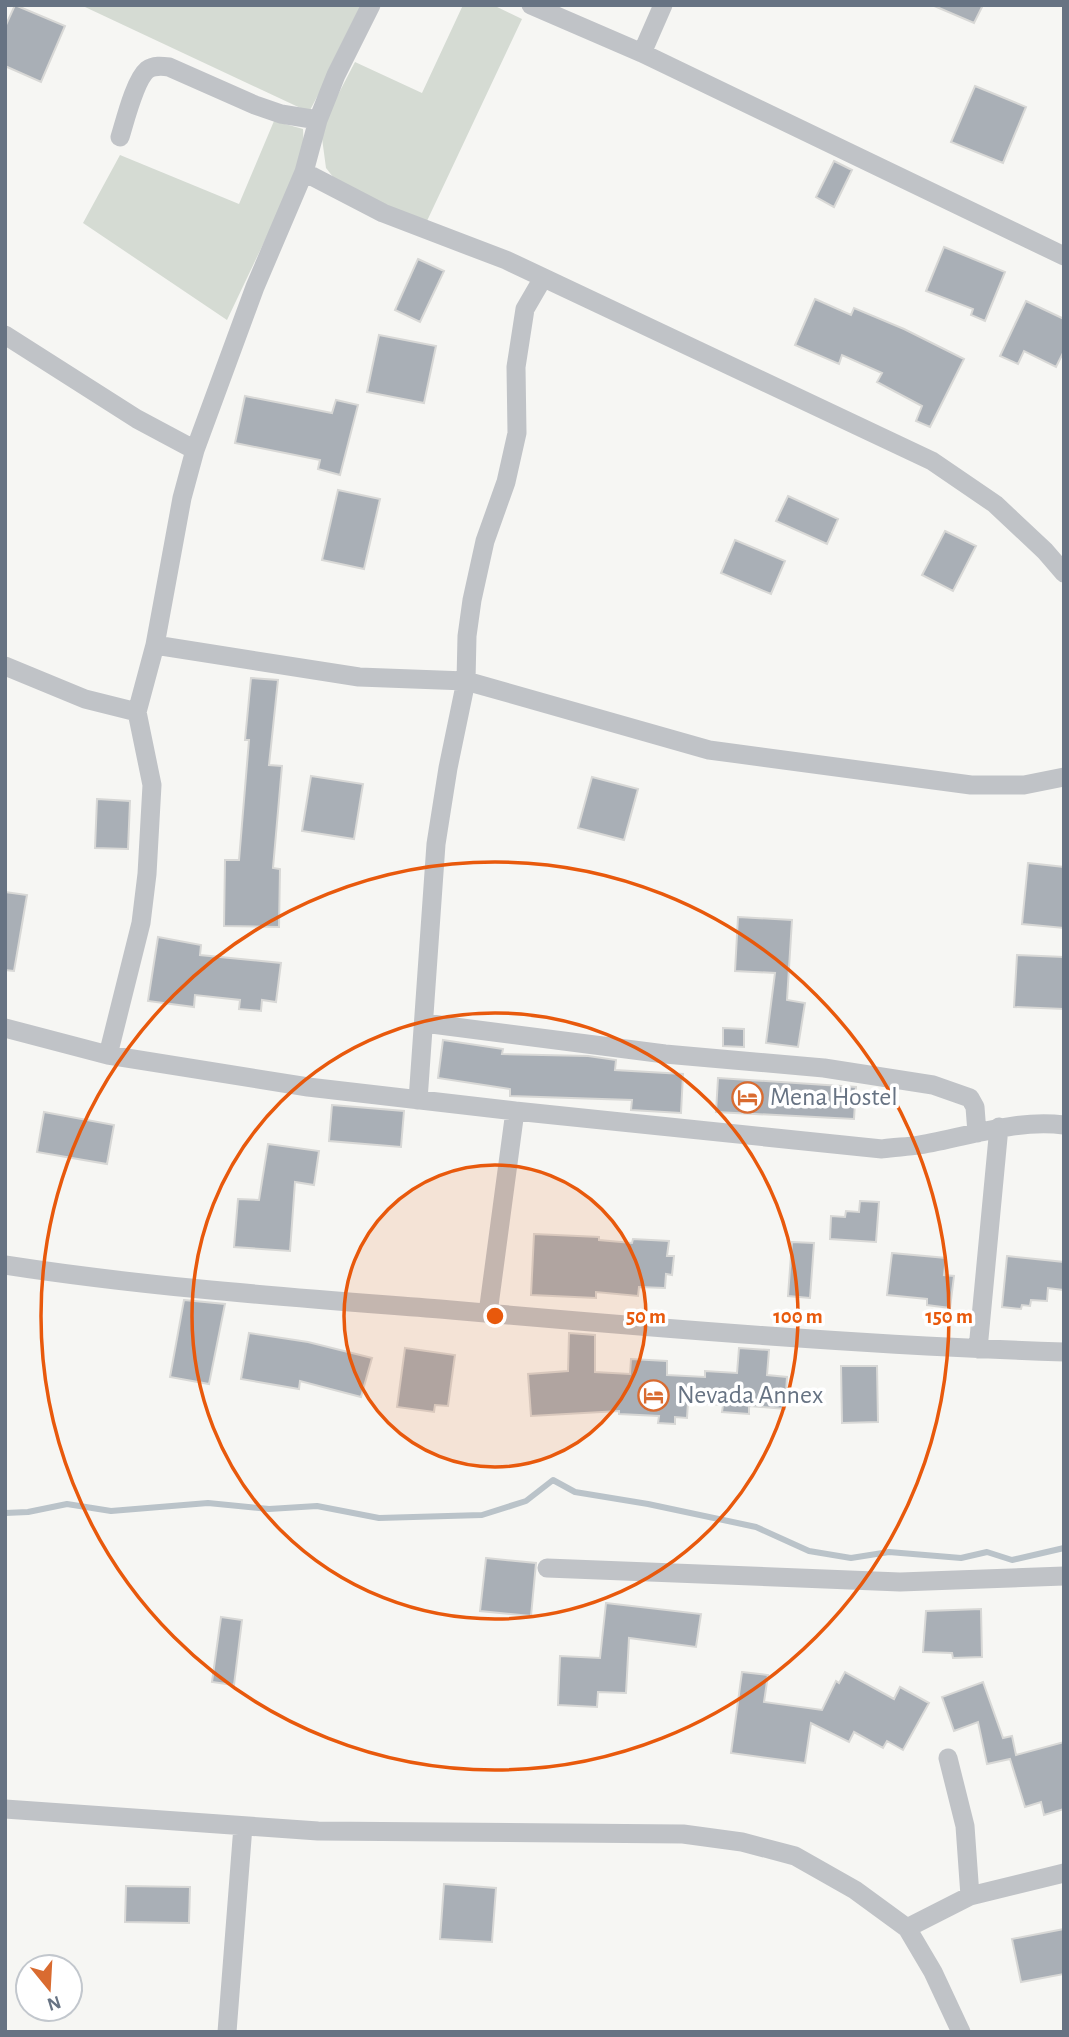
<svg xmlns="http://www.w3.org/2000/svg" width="1069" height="2037" font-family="'Alegreya Sans',sans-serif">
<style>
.green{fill:#d5dbd3}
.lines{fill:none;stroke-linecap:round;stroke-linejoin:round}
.stream{stroke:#bac3c9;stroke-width:6}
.building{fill:#a9afb6;stroke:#d8d8d6;stroke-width:2}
.street{stroke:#c0c3c7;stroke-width:19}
.ring{fill:none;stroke:#e8590c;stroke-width:3.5}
.labels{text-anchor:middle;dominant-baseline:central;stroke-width:7;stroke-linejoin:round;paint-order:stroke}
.poi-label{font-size:26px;fill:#677383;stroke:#fff;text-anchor:start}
.centre{fill:#e8590c;stroke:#fff;stroke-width:3.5}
.ring-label{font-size:21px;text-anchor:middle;font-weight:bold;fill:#e8590c;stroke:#fff;stroke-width:7;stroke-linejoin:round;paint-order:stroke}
</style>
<rect width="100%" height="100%" fill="#f6f6f3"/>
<!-- green -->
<path class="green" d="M 86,5 L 366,5 L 309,112 L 85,7 Z
M 463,5 L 493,5 L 522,19 L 426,223 L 337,182 L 326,168 L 322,138 L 329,112 L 355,62 L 422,93 Z
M 274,121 L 303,129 L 304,151 L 297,173 L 227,320 L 83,223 L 120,155 L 239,204 Z"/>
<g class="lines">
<!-- stream -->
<path class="stream" d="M 5,1513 L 28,1512 L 67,1504 L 111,1511 L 208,1503 L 269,1509 L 317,1506 L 379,1518 L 482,1515 L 526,1501 L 553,1480 L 575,1492 L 648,1504 L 756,1527 L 809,1551 L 851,1558 L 889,1552 L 961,1558 L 987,1552 L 1012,1560 L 1064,1548"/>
</g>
<!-- building -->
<path class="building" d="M 15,5 L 65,26 L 41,82 L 5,66 L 5,27 Z
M 932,5 L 983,5 L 974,23 Z
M 975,86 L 1026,107 L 1003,163 L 951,142 Z
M 834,161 L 852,170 L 834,207 L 816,197 Z
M 944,247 L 1005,272 L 985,321 L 971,315 L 973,309 L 926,291 Z
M 418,259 L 444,271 L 420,322 L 395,310 Z
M 815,299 L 851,315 L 854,308 L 904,329 L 964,359 L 930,427 L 916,421 L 922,406 L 877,382 L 882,373 L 842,355 L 839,364 L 795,345 Z
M 1026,301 L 1064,319 L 1064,351 L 1056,367 L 1024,351 L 1018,364 L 1000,356 Z
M 379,335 L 436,346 L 424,403 L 367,392 Z
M 245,396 L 332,413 L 336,400 L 358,405 L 340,475 L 318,469 L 320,460 L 235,443 Z
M 338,490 L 380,499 L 364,569 L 322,560 Z
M 788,496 L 838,519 L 827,544 L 776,521 Z
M 945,531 L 976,546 L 953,591 L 922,575 Z
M 735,540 L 785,561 L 771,594 L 721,573 Z
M 251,678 L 278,680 L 269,765 L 282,766 L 273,868 L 280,869 L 279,927 L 224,926 L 225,860 L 239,860 L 249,740 L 245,740 Z
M 311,776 L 363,784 L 354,839 L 302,831 Z
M 592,777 L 638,789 L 624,840 L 578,828 Z
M 97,799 L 130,801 L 128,849 L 95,848 Z
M 1028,863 L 1064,867 L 1064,928 L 1022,924 Z
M 5,892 L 27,895 L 14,971 L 5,970 Z
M 738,917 L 792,920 L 787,1000 L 805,1003 L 798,1047 L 766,1043 L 775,973 L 735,971 Z
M 158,937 L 201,945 L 200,955 L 281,963 L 276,1002 L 262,1000 L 261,1011 L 239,1009 L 240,1000 L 195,995 L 194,1007 L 148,1001 Z
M 1017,955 L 1064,957 L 1064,1009 L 1014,1007 Z
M 723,1028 L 744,1029 L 744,1047 L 723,1046 Z
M 443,1040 L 503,1049 L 502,1054 L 588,1056 L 616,1060 L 615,1070 L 683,1074 L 681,1113 L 631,1110 L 632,1100 L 510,1096 L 510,1089 L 438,1078 Z
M 718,1078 L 856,1087 L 854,1119 L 716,1112 Z
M 332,1105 L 404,1111 L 401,1147 L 329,1141 Z
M 44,1112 L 114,1125 L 107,1164 L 37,1152 Z
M 268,1144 L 319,1151 L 314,1185 L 295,1182 L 290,1251 L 234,1247 L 238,1199 L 259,1200 Z
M 860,1201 L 879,1202 L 876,1242 L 830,1239 L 831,1216 L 845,1217 L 846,1211 L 859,1212 Z
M 534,1234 L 599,1237 L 599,1240 L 632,1243 L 633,1239 L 669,1241 L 667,1256 L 674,1256 L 672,1275 L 666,1274 L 665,1288 L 639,1287 L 638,1296 L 596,1292 L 596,1298 L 531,1295 Z
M 792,1242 L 814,1243 L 810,1298 L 788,1296 Z
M 892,1253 L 946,1258 L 944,1275 L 954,1276 L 950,1308 L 927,1305 L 927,1299 L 887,1295 Z
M 1007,1256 L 1064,1262 L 1064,1290 L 1048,1288 L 1047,1301 L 1031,1300 L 1030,1306 L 1022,1305 L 1021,1309 L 1002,1307 Z
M 184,1300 L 225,1304 L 209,1384 L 170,1377 Z
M 249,1333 L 308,1342 L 372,1358 L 361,1397 L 300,1381 L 299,1389 L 241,1379 Z
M 569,1333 L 595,1335 L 595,1372 L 630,1374 L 631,1359 L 667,1361 L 667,1375 L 705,1377 L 705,1371 L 737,1373 L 739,1348 L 769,1350 L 767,1375 L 787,1377 L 785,1409 L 749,1406 L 749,1414 L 722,1412 L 723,1405 L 688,1402 L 687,1418 L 675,1417 L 675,1424 L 658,1423 L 659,1416 L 619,1414 L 619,1411 L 531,1416 L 528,1374 L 568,1371 Z
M 405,1348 L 455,1355 L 448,1406 L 435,1405 L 434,1412 L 397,1407 Z
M 841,1366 L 877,1366 L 878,1422 L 842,1423 Z
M 486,1558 L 536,1563 L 531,1616 L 480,1611 Z
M 606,1603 L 701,1614 L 696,1647 L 629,1638 L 626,1693 L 598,1692 L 597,1707 L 558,1705 L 560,1656 L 600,1658 Z
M 981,1609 L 982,1657 L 953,1658 L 952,1653 L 923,1652 L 926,1611 Z
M 221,1617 L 242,1620 L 234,1685 L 212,1682 Z
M 742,1672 L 768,1675 L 764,1702 L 822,1710 L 836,1681 L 839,1683 L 845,1672 L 894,1699 L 900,1687 L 929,1703 L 903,1750 L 887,1741 L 883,1748 L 854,1732 L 849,1742 L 811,1723 L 805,1763 L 731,1753 Z
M 983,1682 L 1003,1738 L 1012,1736 L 1016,1755 L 1064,1742 L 1064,1809 L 1044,1815 L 1041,1802 L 1025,1807 L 1010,1759 L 987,1764 L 978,1722 L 954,1731 L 942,1697 Z
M 444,1884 L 496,1888 L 492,1942 L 440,1939 Z
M 126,1886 L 190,1887 L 189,1923 L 125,1922 Z
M 1064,1929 L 1064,1974 L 1021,1982 L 1012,1939 Z"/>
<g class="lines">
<!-- street -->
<path class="street" d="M 531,5 L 642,53 L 1064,256
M 642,53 L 663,5
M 120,137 C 125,121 135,80 147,70 C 154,65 162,66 169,67 L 255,105 L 281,114 L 318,120
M 304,172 L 383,213 L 506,260 L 932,461 L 995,504 L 1045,551 L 1064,573
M 5,335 L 137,419 L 195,450
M 155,645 L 359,677 L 466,681 L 709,750 L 971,785 L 1024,785 L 1064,777
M 5,666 L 85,699 L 137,712
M 424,1023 L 665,1054 L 824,1068 L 933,1085 L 970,1098 L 975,1107 L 977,1133
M 5,1028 L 108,1055 L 308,1087 L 515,1111 L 882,1149 C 894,1147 907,1147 919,1145 C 968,1137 1014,1119 1064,1125
M 108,1055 L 141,923 L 147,874 L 152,785 L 137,712 L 155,645 L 182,498 L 195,450 L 255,287 L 304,172 L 318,120 L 336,75 L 371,5
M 418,1100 L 436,844 L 448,768 L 466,681 L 467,636 L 472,600 L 485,541 L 506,482 L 517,433 L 516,367 L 525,309 L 543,278
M 5,1265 C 153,1288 302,1298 451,1310 C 655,1328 859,1345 1064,1352
M 488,1313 L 515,1111
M 978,1349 L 999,1127
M 547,1568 L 900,1582 L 1064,1576
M 948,1758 L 965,1826 L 970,1896
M 5,1809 L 318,1831 L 683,1834 L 742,1842 L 795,1856 L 855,1890 L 907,1928 L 933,1972 L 961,2032
M 907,1928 L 970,1896 L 1064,1873
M 227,2032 L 243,1826"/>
</g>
<!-- distance rings -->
<circle cx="495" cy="1316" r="151" fill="#e8590c" fill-opacity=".12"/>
<g class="ring">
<circle cx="495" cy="1316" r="151"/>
<circle cx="495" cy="1316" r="303"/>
<circle cx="495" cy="1316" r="454"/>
</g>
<!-- icons -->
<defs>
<symbol id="hotel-ring" viewBox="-11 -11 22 22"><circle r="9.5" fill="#fff" stroke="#d96b30" stroke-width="1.5"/><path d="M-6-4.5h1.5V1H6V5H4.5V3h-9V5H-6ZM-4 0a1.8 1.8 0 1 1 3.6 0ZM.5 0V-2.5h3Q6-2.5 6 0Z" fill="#d96b30"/></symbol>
</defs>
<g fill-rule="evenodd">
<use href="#hotel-ring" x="730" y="1080" width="35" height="35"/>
<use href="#hotel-ring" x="636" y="1378" width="35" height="35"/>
</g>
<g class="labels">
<!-- poi labels -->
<g class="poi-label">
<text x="770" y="1097">Mena Hostel</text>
<text x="677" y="1395">Nevada Annex</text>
</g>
</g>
<circle cx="495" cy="1316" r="10" class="centre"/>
<g class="ring-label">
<text x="646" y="1323">50 m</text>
<text x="798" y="1323">100 m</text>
<text x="949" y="1323">150 m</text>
</g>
<!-- border -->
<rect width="1069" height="2037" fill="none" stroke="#677383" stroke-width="14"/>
<!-- north arrow -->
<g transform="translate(49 1988) rotate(162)"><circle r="33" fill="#ffffff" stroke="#c2c7cd" stroke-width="2"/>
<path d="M0-5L12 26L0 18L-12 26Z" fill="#d96b30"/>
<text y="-10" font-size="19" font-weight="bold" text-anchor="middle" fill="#677383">N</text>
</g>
</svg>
